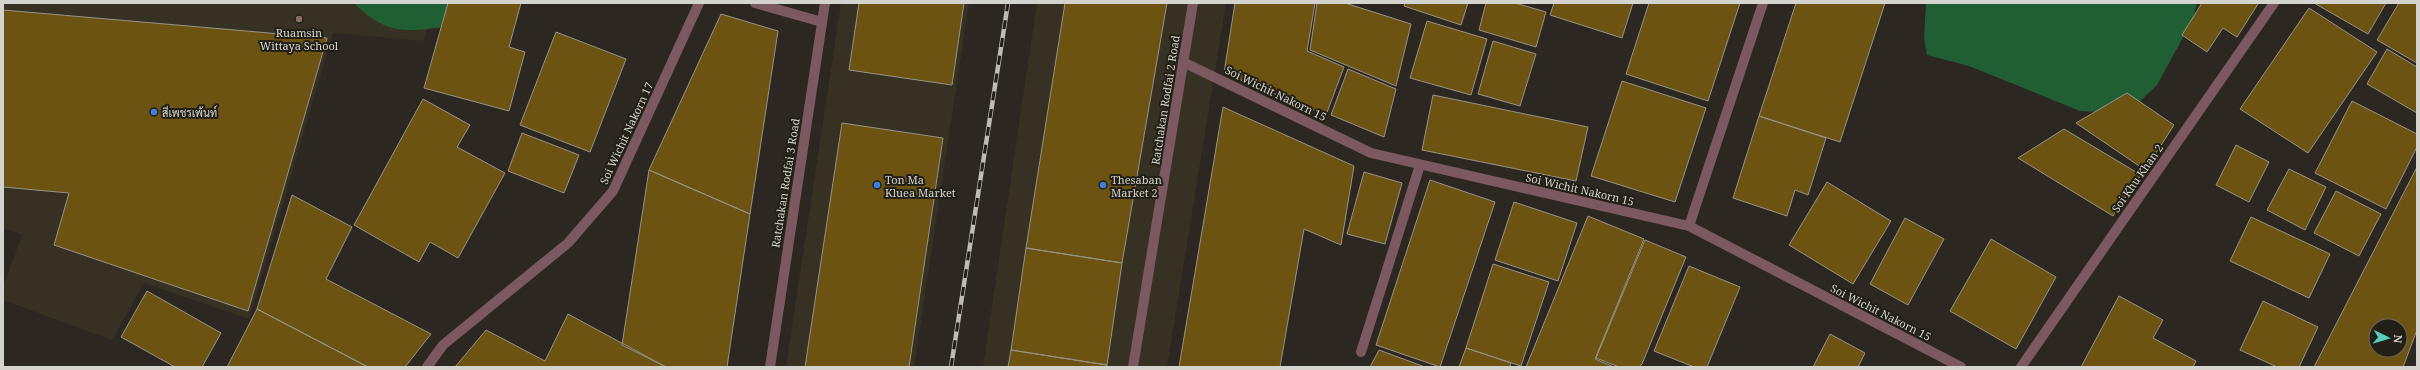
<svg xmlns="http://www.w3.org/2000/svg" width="2420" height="370" font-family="'Noto Serif',Sarabun,serif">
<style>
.built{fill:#373123}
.green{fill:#205f34}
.building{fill:#6c5312;stroke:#97938a;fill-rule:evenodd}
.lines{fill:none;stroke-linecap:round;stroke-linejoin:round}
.lane{stroke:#7c5961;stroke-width:10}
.street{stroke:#7c5961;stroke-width:10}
.rail-casing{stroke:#bfbcb7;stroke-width:4.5}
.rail{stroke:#221f17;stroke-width:3;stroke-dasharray:9;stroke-linecap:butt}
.education-dot{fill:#8d6e63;stroke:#221f17;stroke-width:1.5}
.shop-dot{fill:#3f7fe0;stroke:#221f17;stroke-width:1.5}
.labels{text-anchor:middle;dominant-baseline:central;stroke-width:4;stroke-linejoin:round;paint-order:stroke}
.poi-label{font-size:11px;fill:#d5d3ce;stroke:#221f17;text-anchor:start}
.street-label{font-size:11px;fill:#d5d3ce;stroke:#221f17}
</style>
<rect width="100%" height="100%" fill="#2c2821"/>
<!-- built -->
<path class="built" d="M 3,3 L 433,3 L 424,41 L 333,33 L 249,319 L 144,283 L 112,340 L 3,300 L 3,287 L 22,235 L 3,228 Z
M 841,3 L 969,3 L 914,367 L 786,367 Z
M 1037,3 L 1226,3 L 1167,367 L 983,367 Z"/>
<!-- green -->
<path class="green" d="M 354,3 L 460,3 L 447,26 C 407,33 384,34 354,3 Z
M 1926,3 L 2197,3 L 2193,19 L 2157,85 L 2135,106 L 2105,112 L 2080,111 L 1969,66 L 1927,55 L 1924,38 Z"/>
<!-- building -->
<path class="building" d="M 448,3 L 521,3 L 509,47 L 525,52 L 509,111 L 424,88 Z
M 859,3 L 964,3 L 952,85 L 849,70 Z
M 1065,3 L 1167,3 L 1122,263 L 1026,248 Z
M 1235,3 L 1315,3 L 1307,51 L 1344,67 L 1326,115 L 1224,73 Z
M 1317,3 L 1345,3 L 1411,24 L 1396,86 L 1310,50 Z
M 1405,3 L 1468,3 L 1461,25 L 1404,6 Z
M 1486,3 L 1515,3 L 1546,12 L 1536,47 L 1479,30 Z
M 1554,3 L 1633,3 L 1622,38 L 1550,15 Z
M 1649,3 L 1740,3 L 1708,101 L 1626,74 Z
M 1796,3 L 1885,3 L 1840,142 L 1759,116 Z
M 2202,3 L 2256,3 L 2258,4 L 2237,37 L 2223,28 L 2207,52 L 2182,35 Z
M 2314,3 L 2386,3 L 2368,34 Z
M 2399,3 L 2417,3 L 2417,63 L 2377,40 Z
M 2309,8 L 2377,52 L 2308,153 L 2240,109 Z
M 3,10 L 327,38 L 248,311 L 54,245 L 69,193 L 3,187 Z
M 721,14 L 778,31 L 750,214 L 649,170 Z
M 1427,21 L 1487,39 L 1471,95 L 1410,78 Z
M 556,32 L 626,59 L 590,152 L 520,125 Z
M 1493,41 L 1536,54 L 1520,106 L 1478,94 Z
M 2387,49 L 2417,67 L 2417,113 L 2367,84 Z
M 1348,69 L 1396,89 L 1384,137 L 1331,115 Z
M 1622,81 L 1706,108 L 1675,202 L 1591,176 Z
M 2127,93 L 2174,125 L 2145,170 L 2076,123 Z
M 1433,95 L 1588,127 L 1576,181 L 1422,150 Z
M 423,99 L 470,125 L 457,147 L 505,173 L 458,258 L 430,242 L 419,262 L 354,225 Z
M 2352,101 L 2417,134 L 2417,147 L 2386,209 L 2315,173 Z
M 1223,107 L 1354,166 L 1341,245 L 1304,229 L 1280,367 L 1179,367 Z
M 1759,116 L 1826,138 L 1808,195 L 1795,190 L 1787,216 L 1733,198 Z
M 842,123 L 943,138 L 909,367 L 805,367 Z
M 2064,129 L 2141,175 L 2113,216 L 2018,158 Z
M 522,133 L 579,155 L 564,193 L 508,171 Z
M 2236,145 L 2269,162 L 2249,202 L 2216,185 Z
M 2417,167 L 2417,330 L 2403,367 L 2314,367 ZM 2376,326 L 2400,326 L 2400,350 L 2376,350 Z
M 2289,169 L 2326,187 L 2305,230 L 2267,210 Z
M 649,170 L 750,214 L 727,367 L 666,367 L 622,345 Z
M 1364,172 L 1402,183 L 1385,244 L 1347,234 Z
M 1430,180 L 1495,202 L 1440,367 L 1376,345 Z
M 1827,182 L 1891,221 L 1853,284 L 1789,245 Z
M 2336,191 L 2381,214 L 2359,256 L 2314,233 Z
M 292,195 L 352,227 L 326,279 L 431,334 L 405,367 L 368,367 L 257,309 Z
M 1514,202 L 1577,223 L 1558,281 L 1495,260 Z
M 1588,216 L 1644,239 L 1595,359 L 1614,367 L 1526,367 Z
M 2251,217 L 2330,254 L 2309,298 L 2230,261 Z
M 1905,218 L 1944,239 L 1908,305 L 1870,284 Z
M 1991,239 L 2056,277 L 2016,349 L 1950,311 Z
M 1645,240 L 1686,257 L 1642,364 L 1639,367 L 1619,367 L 1596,358 Z
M 1026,248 L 1122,263 L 1107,365 L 1011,350 Z
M 1493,264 L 1549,282 L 1521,366 L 1466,348 Z
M 1689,266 L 1740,287 L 1707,367 L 1694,367 L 1654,351 Z
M 147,291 L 221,333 L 202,367 L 175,367 L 121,337 Z
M 2119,296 L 2163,320 L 2153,338 L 2196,361 L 2193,367 L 2081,367 Z
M 2263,301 L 2318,327 L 2299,367 L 2277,367 L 2240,350 Z
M 257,309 L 368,367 L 227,367 Z
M 568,314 L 666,367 L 455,367 L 486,330 L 545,361 Z
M 1830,334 L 1865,353 L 1858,367 L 1813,367 Z
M 1466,348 L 1511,363 L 1510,367 L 1459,367 Z
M 1011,350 L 1107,365 L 1107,367 L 1008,367 Z
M 1379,350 L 1425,367 L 1370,367 Z"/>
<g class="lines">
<!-- lane -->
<path class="lane" d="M 755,3 L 822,22
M 1361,352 L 1420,165
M 427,367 L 443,345 L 568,243 L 613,191 L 699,3"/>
<!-- street -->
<path class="street" d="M 1183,62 L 1371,153 L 1689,226 L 1961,367
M 1689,226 L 1763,3
M 770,367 L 825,3
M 1133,367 L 1193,3
M 2021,367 L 2274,3"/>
<defs>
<path id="rail" d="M 951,367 L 1008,3"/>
</defs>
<!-- rail casing -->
<use href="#rail" class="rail-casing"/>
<!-- rail -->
<use href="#rail" class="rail"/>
</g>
<!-- markers -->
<circle class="education-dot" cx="299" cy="19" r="4"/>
<g class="shop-dot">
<circle cx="154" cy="112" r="4"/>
<circle cx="877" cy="185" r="4"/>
<circle cx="1103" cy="185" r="4"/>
</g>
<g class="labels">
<!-- poi labels -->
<g class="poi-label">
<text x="299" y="32" text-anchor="middle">Ruamsin<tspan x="299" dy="13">Wittaya School</tspan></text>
<text x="162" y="112">สีเพชรเพ้นท์</text>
<text x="885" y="179">Ton Ma<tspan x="885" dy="13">Kluea Market</tspan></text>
<text x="1111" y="179">Thesaban<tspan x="1111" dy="13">Market 2</tspan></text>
</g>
<!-- street labels -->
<g class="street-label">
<text transform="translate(1276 93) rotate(26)">Soi Wichit Nakorn 15</text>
<text transform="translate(1165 100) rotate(-81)">Ratchakan Rodfai 2 Road</text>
<text transform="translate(626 133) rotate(-65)">Soi Wichit Nakorn 17</text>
<text transform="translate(2137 178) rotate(-55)">Soi Khu Khan 2</text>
<text transform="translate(785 183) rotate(-81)">Ratchakan Rodfai 3 Road</text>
<text transform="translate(1580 189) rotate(13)">Soi Wichit Nakorn 15</text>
<text transform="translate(1881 312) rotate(27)">Soi Wichit Nakorn 15</text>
</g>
</g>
<!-- border -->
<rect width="2420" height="370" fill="none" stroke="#d5d3ce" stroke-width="8"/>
<!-- north arrow -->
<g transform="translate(2388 338) rotate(95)"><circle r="19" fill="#221f17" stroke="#6a6760"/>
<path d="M0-3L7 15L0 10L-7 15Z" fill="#58cebf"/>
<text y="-6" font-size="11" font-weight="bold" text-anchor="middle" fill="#d5d3ce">N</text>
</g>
</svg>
